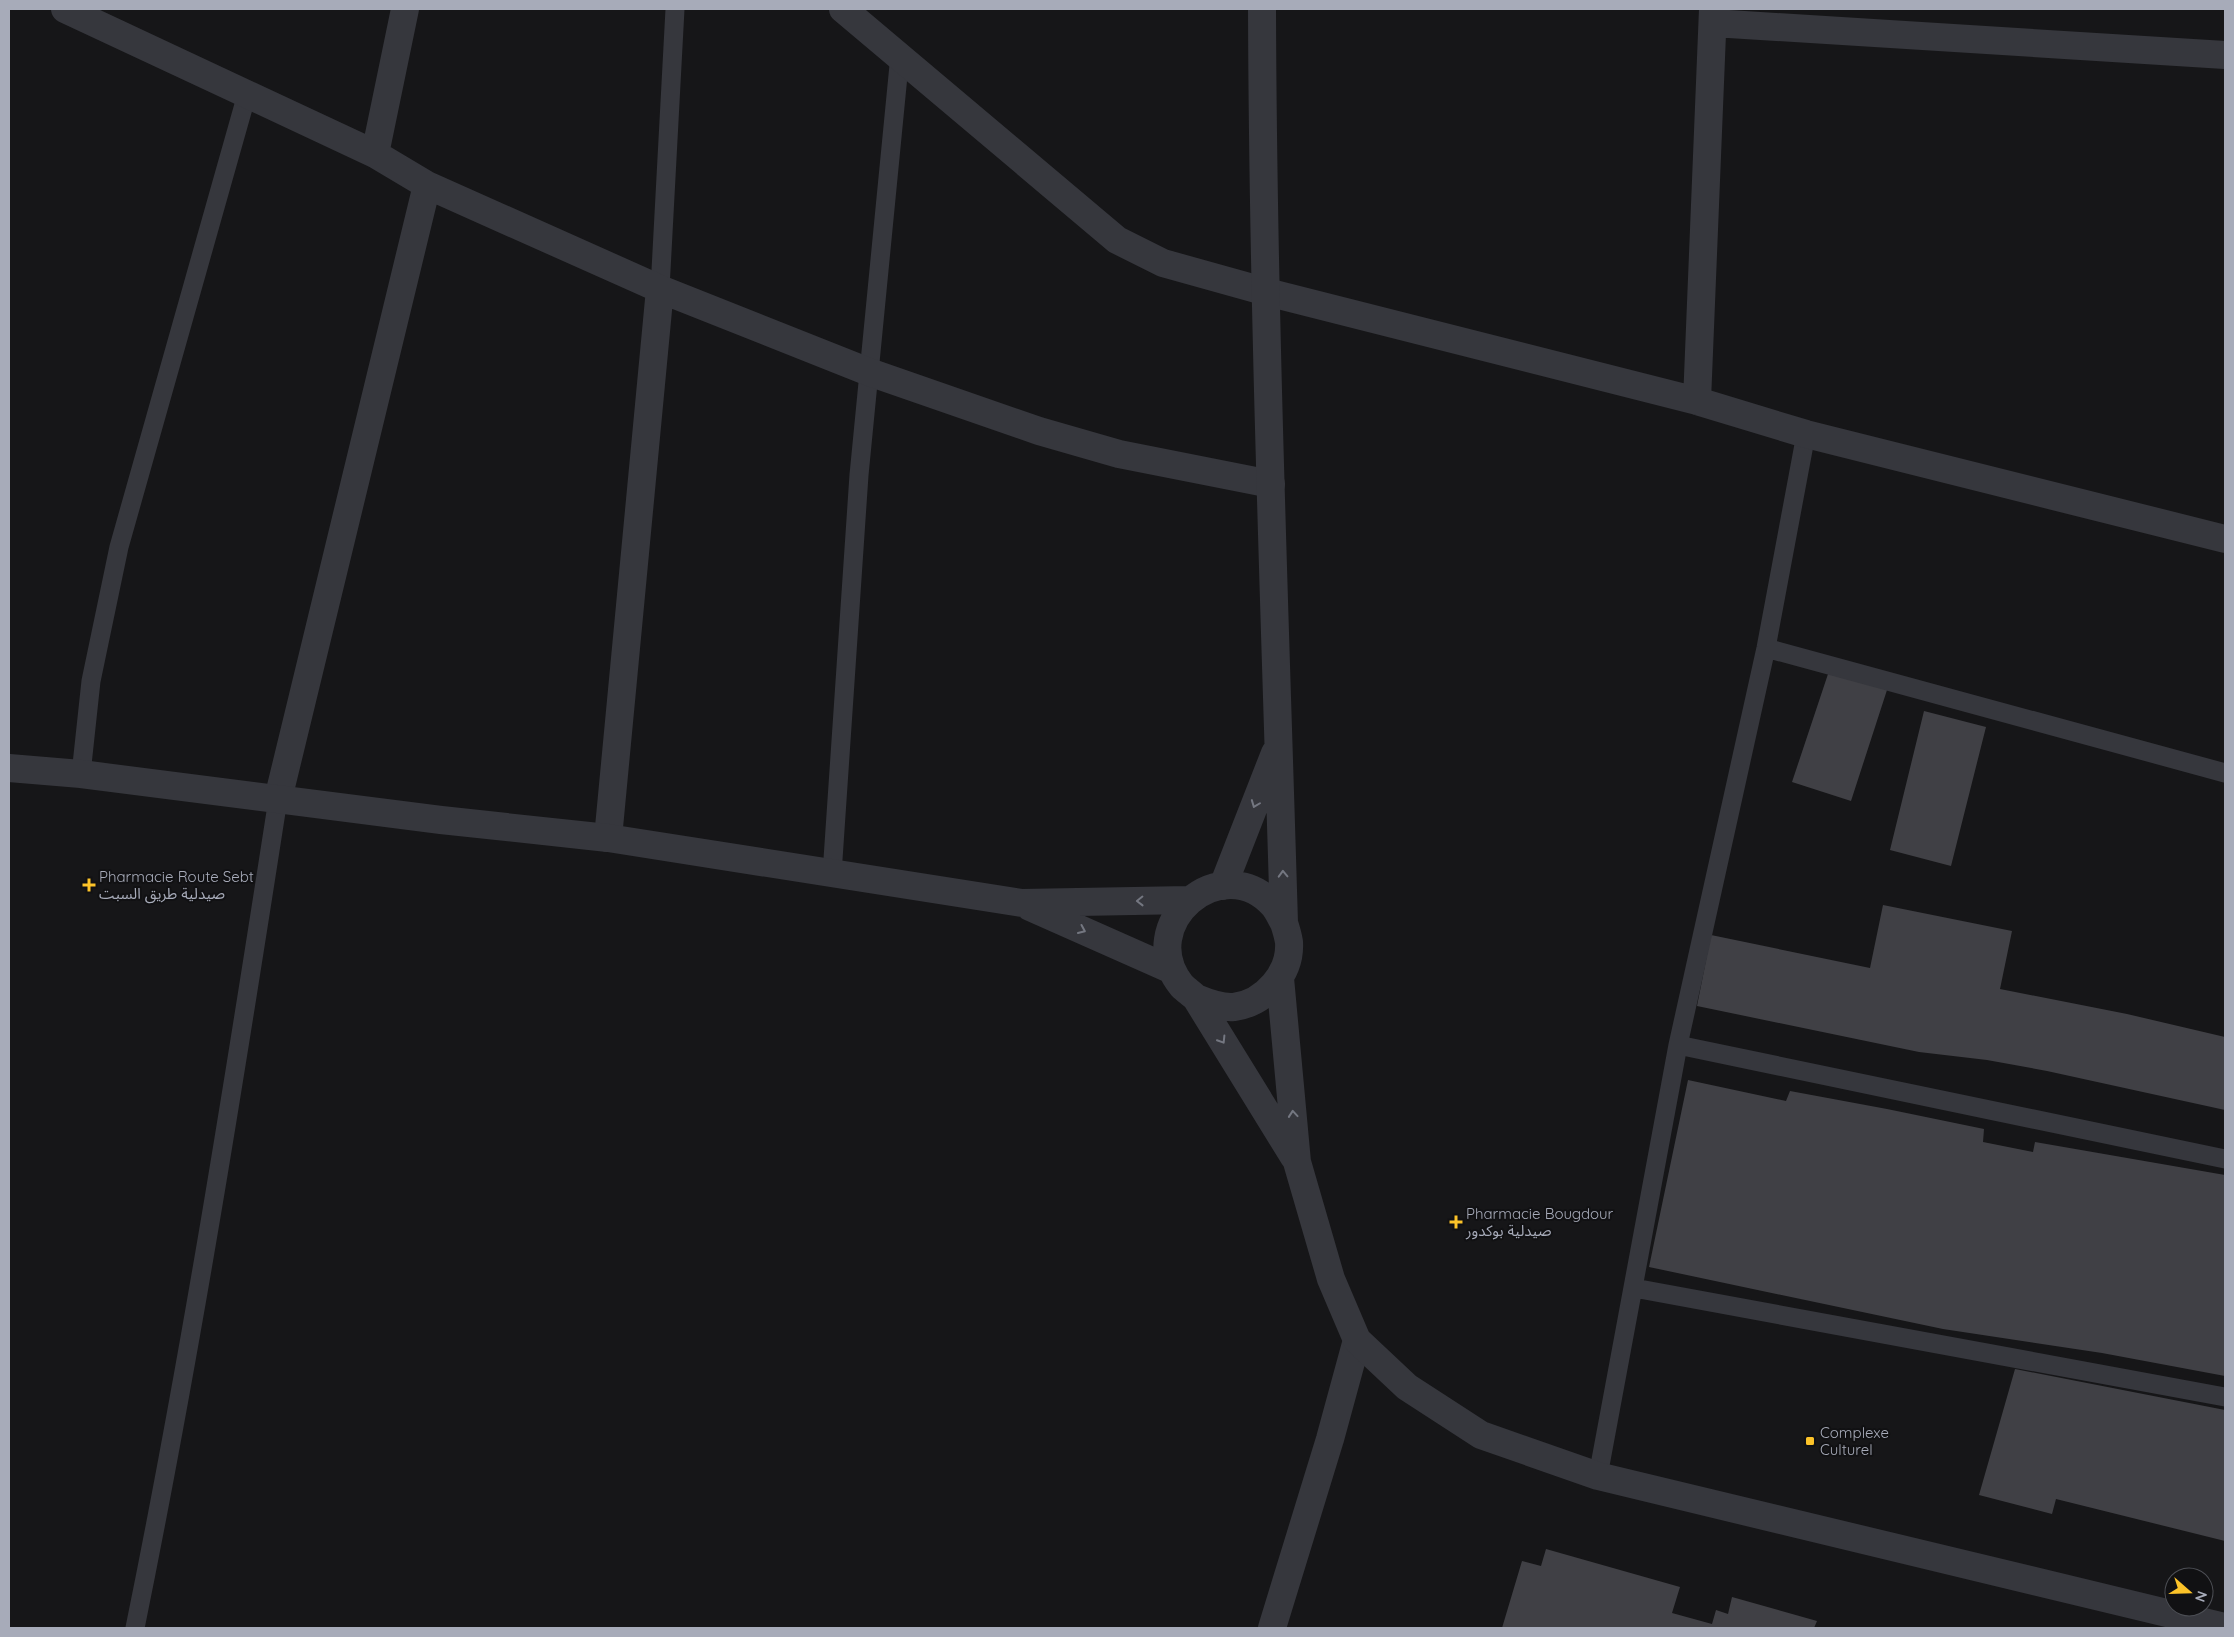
<svg xmlns="http://www.w3.org/2000/svg" width="2234" height="1637" font-family="Quicksand,'Noto Sans Arabic',sans-serif">
<style>
.building{fill:#404045}
.lines{fill:none;stroke-linecap:round;stroke-linejoin:round}
.service{stroke:#36373d;stroke-width:19}
.minor{stroke:#36373d;stroke-width:28}
.tertiary{stroke:#36373d;stroke-width:28}
.oneway{stroke:#747781}
.poi-dot{fill:#fcc329;stroke:#111113;stroke-width:2}
.labels{text-anchor:middle;dominant-baseline:central;stroke-width:4;stroke-linejoin:round;paint-order:stroke}
.poi-label{font-size:15px;fill:#a7abb9;stroke:#111113;text-anchor:start}
</style>
<rect width="100%" height="100%" fill="#161618"/>
<!-- building -->
<path class="building" d="M 1829,671 L 1887,690 L 1851,801 L 1792,782 Z
M 1924,711 L 1986,727 L 1951,866 L 1890,850 Z
M 1883,905 L 2012,931 L 2000,989 L 2127,1014 L 2225,1037 L 2225,1110 L 2047,1071 L 1987,1060 L 1919,1052 L 1697,1006 L 1711,935 L 1870,968 Z
M 1688,1080 L 1786,1101 L 1790,1091 L 1887,1109 L 1984,1129 L 1983,1142 L 2033,1152 L 2035,1142 L 2225,1175 L 2225,1376 L 2102,1353 L 1943,1329 L 1649,1267 Z
M 2015,1369 L 2225,1410 L 2225,1541 L 2056,1499 L 2052,1514 L 1979,1495 Z
M 1546,1549 L 1680,1587 L 1672,1613 L 1712,1624 L 1716,1610 L 1728,1614 L 1732,1597 L 1817,1621 L 1814,1628 L 1502,1628 L 1522,1561 L 1541,1566 Z"/>
<g class="lines">
<!-- service -->
<path class="service" d="M 660,289 L 675,9
M 1766,648 L 2225,773
M 81,774 L 91,681 L 119,547 L 247,94
M 832,874 L 859,475 L 900,55
M 1678,1045 L 1766,648 L 1806,434
M 1634,1288 L 2225,1397
M 1598,1476 L 1678,1045 L 2225,1159
M 135,1628 C 191,1353 235,1076 278,799"/>
<!-- minor -->
<path class="minor" d="M 65,9 L 375,154 L 427,185 L 660,289 L 869,372 L 1039,431 L 1119,454 L 1271,484
M 843,9 L 1117,240 L 1163,263 L 1267,292 L 1697,401 L 1806,434 L 2225,539
M 1713,23 L 2225,55
M 375,154 L 405,9
M 1697,401 L 1713,9
M 278,799 L 427,185
M 608,838 L 660,289
M 1272,1628 L 1330,1439 L 1357,1340"/>
<!-- tertiary -->
<path class="tertiary" d="M 9,768 L 81,774 L 441,820 L 608,838 L 1022,903 L 1189,900
M 1223,886 L 1275,753
M 1030,907 L 1172,970
M 1284,923 C 1281,918 1278,911 1274,906 C 1222,847 1132,925 1182,986 C 1186,990 1192,994 1196,998 L 1294,1157
M 1280,978 L 1297,1162 L 1331,1279 L 1357,1340 L 1407,1387 L 1481,1435 L 1598,1476 L 2225,1627
M 1196,998 C 1208,1003 1221,1008 1234,1007 C 1265,1003 1291,973 1289,942 C 1288,936 1286,929 1284,923 C 1275,618 1263,313 1262,9"/>
</g>
<!-- one-way arrows -->
<defs><path id="oneway-chevron" d="M-2-3.5L2.5 0L-2 3.5" fill="none" stroke-width="1.6" stroke-linecap="round" stroke-linejoin="round" transform="scale(1.25)"/></defs>
<g class="oneway">
<use href="#oneway-chevron" transform="translate(1255 804) rotate(111)"/>
<use href="#oneway-chevron" transform="translate(1283 874) rotate(-92)"/>
<use href="#oneway-chevron" transform="translate(1140 901) rotate(179)"/>
<use href="#oneway-chevron" transform="translate(1082 930) rotate(24)"/>
<use href="#oneway-chevron" transform="translate(1222 1040) rotate(58)"/>
<use href="#oneway-chevron" transform="translate(1293 1114) rotate(-95)"/>
</g>
<!-- markers -->
<g class="poi-dot">
<path d="M86.5 877.5h5v5h5v5h-5v5h-5v-5h-5v-5h5z"/>
<path d="M1453.5 1214.5h5v5h5v5h-5v5h-5v-5h-5v-5h5z"/>
<rect x="1805" y="1436" width="10" height="10" rx="2.5"/>
</g>
<g class="labels">
<!-- poi labels -->
<g class="poi-label">
<text x="99" y="876">Pharmacie Route Sebt<tspan x="99" dy="17">صيدلية طريق السبت</tspan></text>
<text x="1466" y="1213">Pharmacie Bougdour<tspan x="1466" dy="17">صيدلية بوكدور</tspan></text>
<text x="1820" y="1432">Complexe<tspan x="1820" dy="17">Culturel</tspan></text>
</g>
</g>
<!-- border -->
<rect width="2234" height="1637" fill="none" stroke="#a7abb9" stroke-width="20"/>
<!-- north arrow -->
<g transform="translate(2189 1592) rotate(110)"><circle r="24" fill="#111113" stroke="#4d4f55"/>
<path d="M0-4L9 19L0 12L-9 19Z" fill="#fcc329"/>
<text y="-8" font-size="14" font-weight="bold" text-anchor="middle" fill="#a7abb9">N</text>
</g>
</svg>
